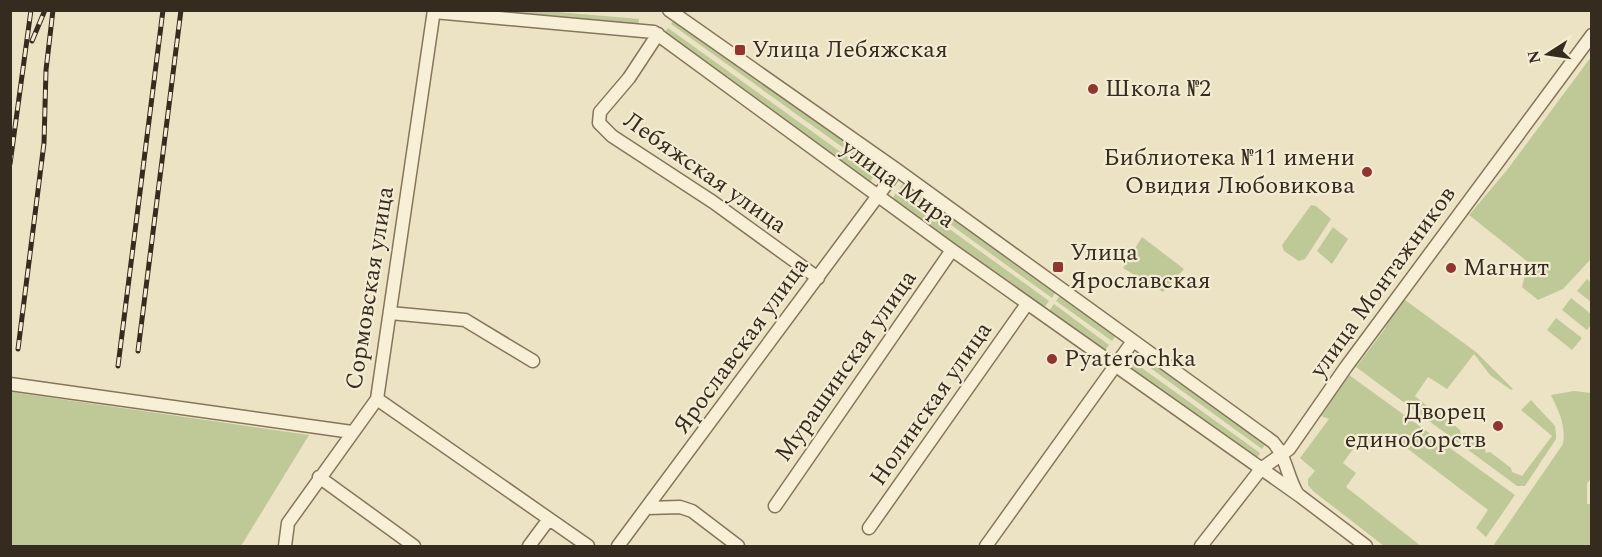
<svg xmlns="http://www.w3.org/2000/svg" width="1602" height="557" font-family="Spectral,serif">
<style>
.green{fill:#bfc998}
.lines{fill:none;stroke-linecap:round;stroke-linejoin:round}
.minor-casing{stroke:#85755b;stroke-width:15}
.minor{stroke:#f7f0d6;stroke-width:12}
.rail-casing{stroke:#352b1f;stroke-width:5}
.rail{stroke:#f3ecd3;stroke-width:3;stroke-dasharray:9;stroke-linecap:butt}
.poi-dot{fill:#90362f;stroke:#f3ecd3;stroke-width:2}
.labels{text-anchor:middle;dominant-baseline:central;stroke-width:4.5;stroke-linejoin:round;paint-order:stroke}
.poi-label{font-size:24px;fill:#352b1f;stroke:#f3ecd3;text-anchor:start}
.street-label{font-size:24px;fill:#352b1f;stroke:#f3ecd3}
</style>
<rect width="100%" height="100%" fill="#ebe3c4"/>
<!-- green -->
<path class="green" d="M 466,11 L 546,11 L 639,19 L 638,27 Z
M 674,20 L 882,166 L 877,172 L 671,24 Z
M 668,28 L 874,176 L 870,182 L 664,33 Z
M 1591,57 L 1591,259 L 1563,289 L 1538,300 L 1522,287 L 1528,262 L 1469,215 L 1507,170 Z
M 904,182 L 1056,291 L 1052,298 L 900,188 Z
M 897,191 L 1049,301 L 1044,308 L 893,198 Z
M 1311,205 L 1316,206 L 1331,219 L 1305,259 L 1299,261 L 1284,251 L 1282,245 Z
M 1333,227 L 1348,239 L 1332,264 L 1317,251 Z
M 1142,237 L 1184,269 L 1163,292 L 1123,268 Z
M 1587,279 L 1591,283 L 1591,302 L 1577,291 Z
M 1061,294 L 1117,334 L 1112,341 L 1056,301 Z
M 1401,297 L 1476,352 L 1513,389 L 1511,390 L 1490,375 L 1474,354 L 1447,389 L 1428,377 L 1415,396 L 1436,413 L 1440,413 L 1460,430 L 1461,434 L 1466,433 L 1485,449 L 1486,453 L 1490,452 L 1511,468 L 1512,472 L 1522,476 L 1552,436 L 1521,410 L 1531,400 L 1555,426 L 1556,434 L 1556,439 L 1525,486 L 1517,486 L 1356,367 L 1384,330 Z
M 1571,298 L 1591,314 L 1591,325 L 1587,330 L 1562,310 Z
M 1054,304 L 1109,345 L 1104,352 L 1049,311 Z
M 1556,318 L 1582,338 L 1572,350 L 1547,330 Z
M 1142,353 L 1267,442 L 1262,449 L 1138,359 Z
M 1135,363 L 1260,453 L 1257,458 L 1130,370 Z
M 1349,375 L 1515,495 L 1486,537 L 1476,528 L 1488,510 L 1387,433 L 1372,450 L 1359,441 L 1343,463 L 1356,473 L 1346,487 L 1421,546 L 1384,546 L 1313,491 L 1308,485 L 1308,479 L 1315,471 L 1300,458 L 1329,419 L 1321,416 Z
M 1574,391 L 1591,393 L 1592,478 L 1587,483 L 1587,504 L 1591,504 L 1591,546 L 1493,546 L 1563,444 C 1566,425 1559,412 1551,395 Z
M 11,392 L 309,435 L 241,546 L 11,546 Z"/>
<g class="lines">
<defs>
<path id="minor" d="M 669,10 L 897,170 L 1273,442 C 1286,456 1287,476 1297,493
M 434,12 L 654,32 L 952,250 L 1300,496 L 1366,546
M 658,34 L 629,78 L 600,112 L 599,123 L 612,136 L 713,202 L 818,278
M 390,313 L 465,320 L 533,361
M 10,384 L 352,432
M 377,399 L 588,546
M 319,477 L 414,546
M 775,506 L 952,250
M 647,508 L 680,507 L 692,511 L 738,546
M 869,528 L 1027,304
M 285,546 L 288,523 L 377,399 L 434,10
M 529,546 L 549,519
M 618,546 L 897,170
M 986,546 L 1133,341
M 1201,546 L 1261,469 L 1289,449 L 1346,367 L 1592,35"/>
</defs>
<!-- minor casing -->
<use href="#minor" class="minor-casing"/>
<!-- minor -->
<use href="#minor" class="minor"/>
<defs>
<path id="rail" d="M 32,41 L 45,10
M 10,164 L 31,10
M 18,349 L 44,143 L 46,70 L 53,10
M 138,351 L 181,10
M 118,366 L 163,10"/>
</defs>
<!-- rail casing -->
<use href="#rail" class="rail-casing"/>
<!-- rail -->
<use href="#rail" class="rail"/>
</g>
<!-- markers -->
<g class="poi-dot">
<rect x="734" y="44" width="12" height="12" rx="3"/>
<circle cx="1093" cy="89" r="6"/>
<circle cx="1367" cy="172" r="6"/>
<rect x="1052" y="261" width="12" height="12" rx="3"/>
<circle cx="1451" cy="268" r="6"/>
<circle cx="1052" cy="359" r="6"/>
<circle cx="1498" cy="426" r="6"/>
</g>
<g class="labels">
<!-- poi labels -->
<g class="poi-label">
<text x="752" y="50">Улица Лебяжская</text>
<text x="1105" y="89">Школа №2</text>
<text x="1355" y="158" text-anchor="end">Библиотека №11 имени<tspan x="1355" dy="28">Овидия Любовикова</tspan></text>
<text x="1070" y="253">Улица<tspan x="1070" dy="28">Ярославская</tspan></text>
<text x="1463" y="268">Магнит</text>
<text x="1064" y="359">Pyaterochka</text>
<text x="1486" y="412" text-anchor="end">Дворец<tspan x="1486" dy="28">единоборств</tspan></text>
</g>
<!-- street labels -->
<g class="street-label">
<text transform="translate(705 173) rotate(35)">Лебяжская улица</text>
<text transform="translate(898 184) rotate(36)">улица Мира</text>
<text transform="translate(1383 282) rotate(-54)">улица Монтажников</text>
<text transform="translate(370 288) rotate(-81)">Сормовская улица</text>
<text transform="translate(741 346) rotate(-54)">Ярославская улица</text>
<text transform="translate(846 366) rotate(-55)">Мурашинская улица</text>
<text transform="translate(931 404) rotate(-55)">Нолинская улица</text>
</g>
</g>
<!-- border -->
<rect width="1602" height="557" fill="none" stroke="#352b1f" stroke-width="24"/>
<!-- north arrow -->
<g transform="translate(1548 54) rotate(258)" stroke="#f3ecd3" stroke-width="4.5" paint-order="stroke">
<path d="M0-4.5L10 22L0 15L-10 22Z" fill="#352b1f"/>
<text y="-9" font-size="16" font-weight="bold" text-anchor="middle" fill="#352b1f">N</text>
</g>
</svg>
